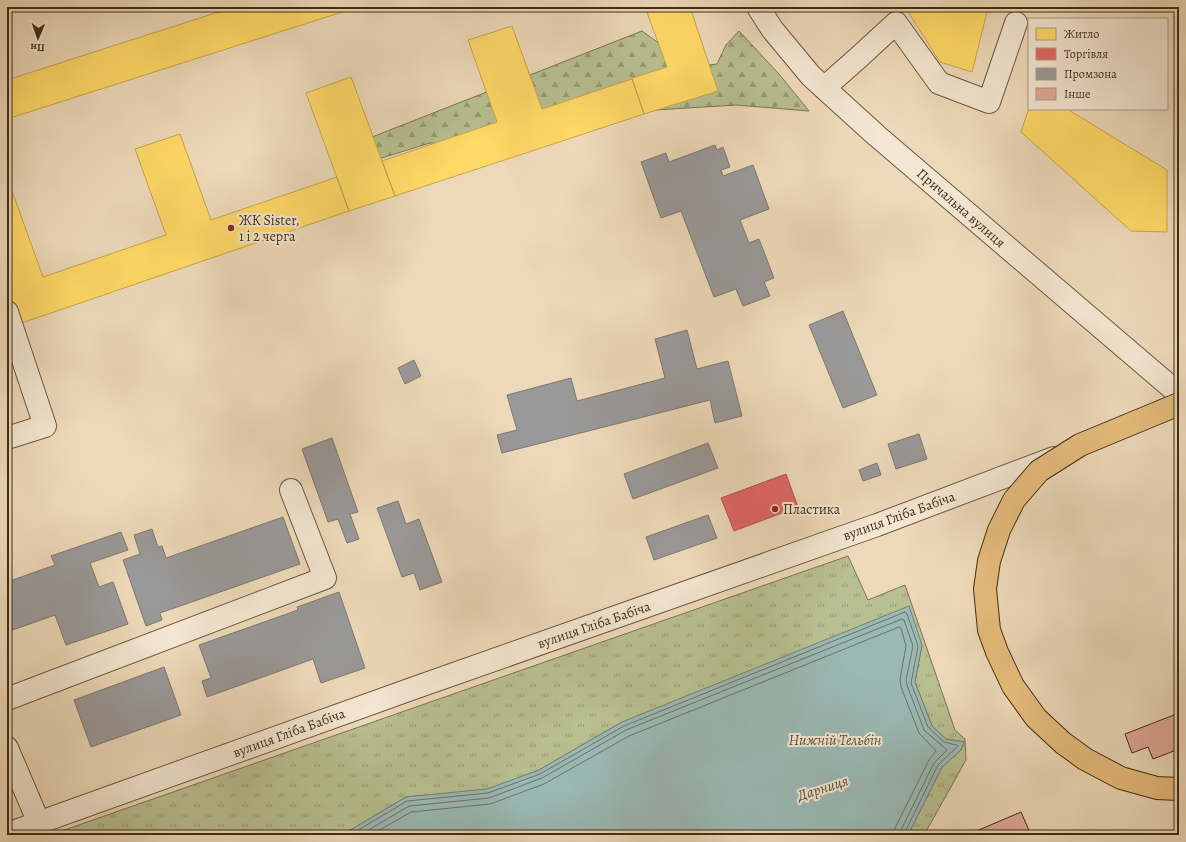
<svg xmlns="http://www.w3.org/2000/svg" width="1186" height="842" font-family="Alegreya,serif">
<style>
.grass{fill:url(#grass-tufts);stroke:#7c7652}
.forest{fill:url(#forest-firs);stroke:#7c7652}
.water{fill:#9ab9b5;stroke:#768175}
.homes{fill:#ffd966;stroke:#c6a54d}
.shops{fill:#e06666;stroke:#b0554d}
.industry{fill:#999;stroke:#7f7971}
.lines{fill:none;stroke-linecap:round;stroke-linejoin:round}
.shore{stroke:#6e7364;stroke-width:1}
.building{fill:#e0aa98;stroke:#412d14}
.minor-casing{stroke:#6c583d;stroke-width:24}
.minor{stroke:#f3e6d2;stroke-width:22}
.major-bridge-casing{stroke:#412d14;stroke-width:24;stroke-linecap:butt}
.major-bridge{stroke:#e6bc7c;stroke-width:22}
.poi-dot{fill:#8f2418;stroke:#f3e6d2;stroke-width:1.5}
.labels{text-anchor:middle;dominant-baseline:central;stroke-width:4;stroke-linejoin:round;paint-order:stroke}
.street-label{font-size:14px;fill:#412d14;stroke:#f3e6d2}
.poi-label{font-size:14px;fill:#412d14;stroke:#f3e6d2;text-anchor:start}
.water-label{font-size:15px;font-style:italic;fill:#57503c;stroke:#f3e6d2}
</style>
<defs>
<pattern id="grass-tufts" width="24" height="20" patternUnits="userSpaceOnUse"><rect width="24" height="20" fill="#b8bf90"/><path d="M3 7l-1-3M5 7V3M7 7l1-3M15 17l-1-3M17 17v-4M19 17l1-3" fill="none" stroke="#979c74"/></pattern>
<pattern id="forest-firs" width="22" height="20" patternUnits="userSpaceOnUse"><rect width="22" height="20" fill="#b8bf90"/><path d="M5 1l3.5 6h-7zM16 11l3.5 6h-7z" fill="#979c74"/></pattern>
</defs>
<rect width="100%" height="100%" fill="#edd9b9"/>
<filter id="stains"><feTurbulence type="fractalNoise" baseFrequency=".005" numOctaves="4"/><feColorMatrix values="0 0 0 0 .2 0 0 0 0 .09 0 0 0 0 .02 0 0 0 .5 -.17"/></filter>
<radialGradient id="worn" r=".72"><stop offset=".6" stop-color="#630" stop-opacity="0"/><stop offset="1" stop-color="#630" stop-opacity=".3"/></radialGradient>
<!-- grass -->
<path class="grass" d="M 848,556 L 868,600 L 905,585 L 955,730 L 965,739 L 966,760 L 924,835 L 908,835 L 942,767 L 961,750 L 964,742 L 946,739 L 932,726 L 915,682 L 922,645 L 622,722 L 539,770 L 487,790 L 406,797 L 344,834 L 50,835 Z"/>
<!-- forest -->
<path class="forest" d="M 642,31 L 660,44 L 685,68 L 717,64 L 726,45 L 739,31 L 779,74 L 809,111 L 736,105 L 656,110 L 461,144 L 430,143 L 375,160 L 339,150 Z"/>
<!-- water -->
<path class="water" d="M 909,606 L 922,645 L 915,682 L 932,726 L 946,739 L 964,742 L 961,750 L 942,767 L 908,835 L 279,835 L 344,834 L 406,797 L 487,789 L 539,770 L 622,722 Z"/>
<!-- homes -->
<path class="homes" d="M 234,7 L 358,7 L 7,119 L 7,80 Z
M 645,7 L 690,7 L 718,91 L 644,114 L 632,78 L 667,67 Z
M 905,7 L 983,7 L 987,12 L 972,72 L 940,62 Z
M 512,26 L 542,109 L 632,79 L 644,114 L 395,196 L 382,161 L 497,122 L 468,40 Z
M 351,77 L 395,196 L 349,211 L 306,93 Z
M 1029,108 L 1067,109 L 1167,170 L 1167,232 L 1131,231 L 1021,132 Z
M 180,134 L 211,220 L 337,177 L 349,211 L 13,326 L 7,307 L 7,177 L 43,277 L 166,235 L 135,149 Z"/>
<!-- shops -->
<path class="shops" d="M 786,474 L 798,507 L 734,531 L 721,498 Z"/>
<!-- industry -->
<path class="industry" d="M 715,145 L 717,150 L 723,147 L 730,167 L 721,170 L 723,176 L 753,165 L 769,209 L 740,220 L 749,243 L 759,239 L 774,278 L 764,282 L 770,296 L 743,306 L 736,289 L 714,297 L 681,211 L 661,218 L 641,162 L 666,153 L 669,162 Z
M 843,311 L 877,395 L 843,408 L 809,325 Z
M 687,330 L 697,369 L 728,361 L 742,416 L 715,423 L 710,400 L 502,453 L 497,435 L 517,430 L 507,395 L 571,378 L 577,401 L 665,378 L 655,339 Z
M 414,360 L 421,376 L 405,384 L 398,368 Z
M 919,434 L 927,459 L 896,469 L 888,444 Z
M 332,438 L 358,512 L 350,514 L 359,539 L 347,543 L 338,519 L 328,522 L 302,449 Z
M 708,443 L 718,468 L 633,499 L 624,474 Z
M 877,463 L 881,475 L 863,481 L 859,470 Z
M 398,501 L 406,524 L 419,519 L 442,582 L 420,590 L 414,573 L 402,577 L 377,508 Z
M 708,515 L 717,538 L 654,560 L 646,537 Z
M 283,517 L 300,564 L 160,613 L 162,620 L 146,626 L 123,560 L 140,554 L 134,535 L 152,529 L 158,547 L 162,546 L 166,558 Z
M 121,532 L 128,550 L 90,563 L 99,587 L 113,582 L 128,624 L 66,645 L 55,615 L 7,632 L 7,582 L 55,565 L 51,556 Z
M 339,592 L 365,668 L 321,683 L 313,659 L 207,697 L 202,681 L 211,678 L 199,645 L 298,610 L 297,607 Z
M 164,667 L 181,715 L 91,747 L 74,700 Z"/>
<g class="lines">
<!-- shore -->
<path class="shore" d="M 350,835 L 407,801 L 488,793 L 540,774 L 624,726 L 905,612 L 907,614 L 918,646 L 911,683 L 928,727 L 944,742 L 956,745 L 958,746 L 938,765 L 905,832 L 905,835
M 360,835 L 409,806 L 489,798 L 542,778 L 626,730 L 902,619 L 904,620 L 913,646 L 906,680 L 907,685 L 924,730 L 947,750 L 934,763 L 901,830 L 900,835
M 371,835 L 411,812 L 490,804 L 544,784 L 629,736 L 899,627 L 901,628 L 906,646 L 900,679 L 901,687 L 919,733 L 936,751 L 929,760 L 895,828 L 894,835"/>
</g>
<!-- building -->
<path class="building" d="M 1179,713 L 1179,749 L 1153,759 L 1148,747 L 1132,753 L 1125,734 Z
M 1021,812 L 1031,835 L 967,835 Z"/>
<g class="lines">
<defs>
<path id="minor" d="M 758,7 L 772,29 L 811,76 L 877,136 L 1179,394
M 824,88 L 858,58 L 896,23 L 939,83 L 989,102 L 1016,23
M 7,312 L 45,426 L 7,438
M 7,699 L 325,578 L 291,490
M 7,748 L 39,823
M 7,834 L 417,687 L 877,525 L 1054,458"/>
</defs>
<!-- minor casing -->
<use href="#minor" class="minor-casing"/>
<!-- minor -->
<use href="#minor" class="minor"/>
<defs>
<path id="major-bridge" d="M 1179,404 L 1080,445 L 1039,471 L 1014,500 L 999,530 L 989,561 L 985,589 L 989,630 L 997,652 L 1013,686 L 1036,718 L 1063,743 L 1085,759 L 1121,778 L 1157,788 L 1179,789"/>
</defs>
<!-- major-bridge casing -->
<use href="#major-bridge" class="major-bridge-casing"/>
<!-- major-bridge -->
<use href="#major-bridge" class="major-bridge"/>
</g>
<!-- markers -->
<g class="poi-dot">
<circle cx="231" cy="228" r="4"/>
<circle cx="775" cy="509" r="4"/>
</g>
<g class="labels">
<!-- street labels -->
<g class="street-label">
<text transform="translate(961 208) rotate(41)">Причальна вулиця</text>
<text transform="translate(899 516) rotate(-20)">вулиця Гліба Бабіча</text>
<text transform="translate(594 625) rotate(-19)">вулиця Гліба Бабіча</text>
<text transform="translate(289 733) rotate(-20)">вулиця Гліба Бабіча</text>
</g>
<!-- poi labels -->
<g class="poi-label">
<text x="239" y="220">ЖК Sister,<tspan x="239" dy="16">1 і 2 черга</tspan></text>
<text x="783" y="509">Пластика</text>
</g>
<!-- water labels -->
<g class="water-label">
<text x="835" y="740">Нижній Тельбін</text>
<text transform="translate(823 788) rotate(-18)">Дарниця</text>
</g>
</g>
<!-- margin -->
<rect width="1186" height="842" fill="none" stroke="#edd9b9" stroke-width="24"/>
<rect x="8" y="8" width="1170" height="826" fill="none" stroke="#412d14" stroke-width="2"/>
<rect x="12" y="12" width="1162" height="818" fill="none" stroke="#412d14"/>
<!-- legend -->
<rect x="1028" y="18" width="140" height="92" fill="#f3e6d2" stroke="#ac9c86"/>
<rect x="1036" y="28" width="20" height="12" fill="#ffd966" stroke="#ac9c86"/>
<text x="1064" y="38" font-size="12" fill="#412d14">Житло</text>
<rect x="1036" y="48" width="20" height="12" fill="#e06666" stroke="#ac9c86"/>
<text x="1064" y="58" font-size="12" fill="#412d14">Торгівля</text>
<rect x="1036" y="68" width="20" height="12" fill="#999999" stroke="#ac9c86"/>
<text x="1064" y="78" font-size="12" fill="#412d14">Промзона</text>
<rect x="1036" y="88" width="20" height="12" fill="#e0aa98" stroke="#ac9c86"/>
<text x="1064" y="98" font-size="12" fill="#412d14">Інше</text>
<!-- north arrow -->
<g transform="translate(38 38) rotate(182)" stroke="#f3e6d2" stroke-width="3" paint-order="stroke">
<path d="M0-3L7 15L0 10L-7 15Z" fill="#412d14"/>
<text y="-6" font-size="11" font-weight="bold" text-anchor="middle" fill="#412d14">Пн</text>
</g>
<rect width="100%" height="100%" filter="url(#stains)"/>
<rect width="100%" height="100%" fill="url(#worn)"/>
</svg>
